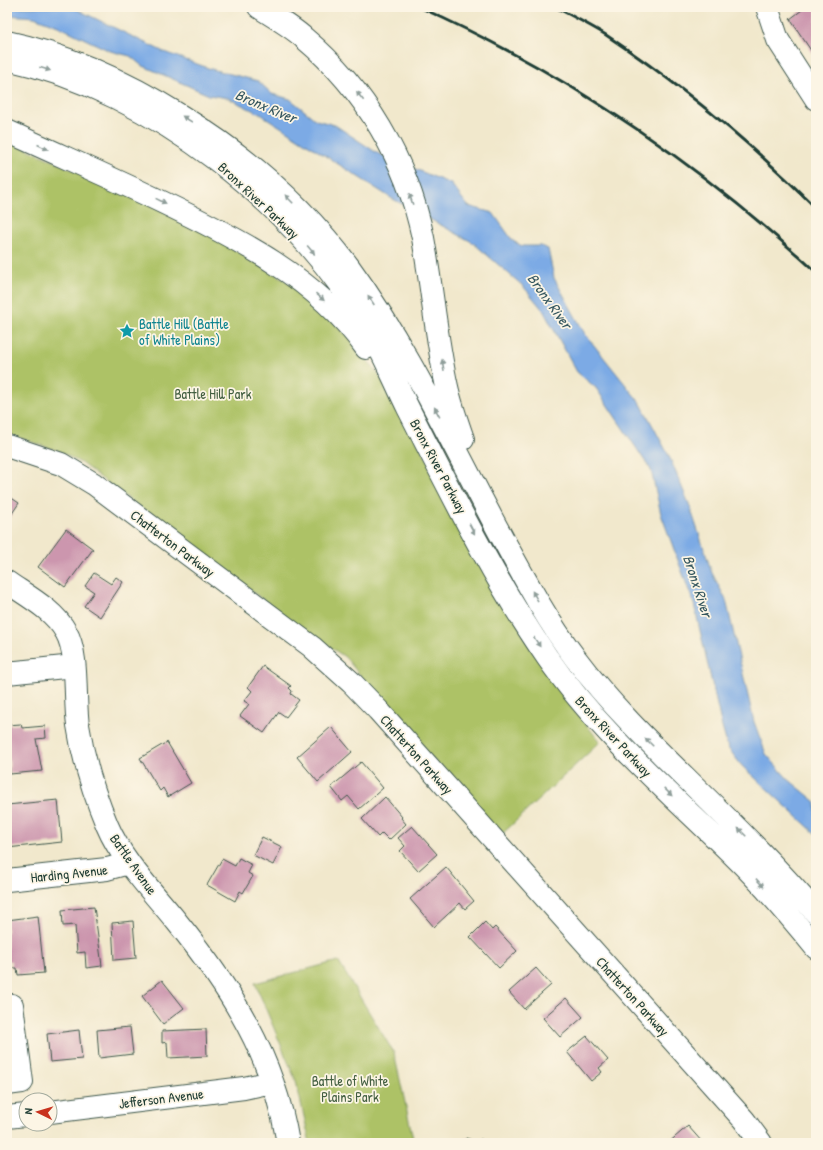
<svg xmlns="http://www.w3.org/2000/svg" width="823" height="1150" font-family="'Patrick Hand',sans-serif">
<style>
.green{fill:#adc266;stroke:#66804d}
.water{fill:#7baae5;stroke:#4d748c}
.building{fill:#cc96ae}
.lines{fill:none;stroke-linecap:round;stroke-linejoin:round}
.minor-casing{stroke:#3e574b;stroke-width:24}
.highway-casing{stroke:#3e574b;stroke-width:24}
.minor{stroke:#fff;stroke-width:22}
.highway{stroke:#fff;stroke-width:22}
.rail{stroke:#1f3d34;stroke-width:3}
.oneway{fill:#8f9e9a}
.labels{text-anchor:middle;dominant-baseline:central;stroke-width:3.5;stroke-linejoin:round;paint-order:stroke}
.street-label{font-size:14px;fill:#1f3d34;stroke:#fcf5e5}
.culture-label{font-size:14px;fill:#0d838f;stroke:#fcf5e5;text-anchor:start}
.park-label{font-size:14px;fill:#425e40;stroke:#fcf5e5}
.water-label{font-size:15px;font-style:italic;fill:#365860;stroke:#fcf5e5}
</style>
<rect width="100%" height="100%" fill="#fcf5e5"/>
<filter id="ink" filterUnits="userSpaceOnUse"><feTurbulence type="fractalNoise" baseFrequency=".025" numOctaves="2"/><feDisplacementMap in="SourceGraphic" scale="8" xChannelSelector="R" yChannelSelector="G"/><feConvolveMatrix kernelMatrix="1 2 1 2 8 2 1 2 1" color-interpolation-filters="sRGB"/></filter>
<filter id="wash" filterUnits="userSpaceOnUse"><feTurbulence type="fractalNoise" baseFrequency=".012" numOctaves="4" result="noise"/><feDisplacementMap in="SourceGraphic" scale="16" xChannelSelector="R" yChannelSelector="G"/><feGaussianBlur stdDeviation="0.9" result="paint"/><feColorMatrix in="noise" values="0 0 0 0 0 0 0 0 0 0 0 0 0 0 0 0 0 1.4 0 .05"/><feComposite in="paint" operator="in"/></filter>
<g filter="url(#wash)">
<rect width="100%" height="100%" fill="#f1e8cc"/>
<!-- green -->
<path class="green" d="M 7,140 L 189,222 L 295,286 L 351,339 L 382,379 L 553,682 L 600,742 L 501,835 L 391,713 L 345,657 L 294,623 L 81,463 L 59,451 L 7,434 Z
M 338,961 L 394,1053 L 414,1143 L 310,1143 L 296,1081 L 255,983 Z"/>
<!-- water -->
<path class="water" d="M 7,7 L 72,7 L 164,52 L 211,69 L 258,81 L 272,94 L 290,99 L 316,120 L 335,125 L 377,153 L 451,184 L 468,206 L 493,213 L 513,241 L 522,246 L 541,246 L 548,249 L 554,278 L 585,334 L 641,404 L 669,456 L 689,504 L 712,573 L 726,600 L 754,722 L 766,754 L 788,779 L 816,802 L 816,834 L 742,766 L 728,748 L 722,727 L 694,604 L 661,514 L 651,470 L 596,388 L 577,372 L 543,310 L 523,286 L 472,242 L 391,198 L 262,115 L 228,98 L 209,95 L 141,65 L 130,56 L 110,51 L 58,26 L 34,17 L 7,15 Z"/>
<g id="blocks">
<!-- building -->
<path class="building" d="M 806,7 L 816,7 L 816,58 L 790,19 Z
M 7,495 L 19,503 L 7,521 Z
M 66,529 L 93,549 L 65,587 L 38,567 Z
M 94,573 L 111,584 L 116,577 L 123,582 L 100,617 L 84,606 L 94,592 L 85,586 Z
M 263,666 L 291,686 L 289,688 L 292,691 L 291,694 L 299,700 L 286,717 L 279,712 L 264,733 L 240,716 L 249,704 L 244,701 L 252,691 L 248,687 Z
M 21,724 L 22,728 L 45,726 L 46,738 L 36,739 L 42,771 L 10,774 L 7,725 Z
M 331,727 L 352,752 L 318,782 L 297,757 Z
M 167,742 L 191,783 L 168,797 L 163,788 L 160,791 L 140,758 Z
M 361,762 L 383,788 L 359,809 L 348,796 L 342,801 L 331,787 Z
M 385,797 L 402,817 L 401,818 L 406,824 L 389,840 L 382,833 L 378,837 L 362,819 Z
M 58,800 L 62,842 L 7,848 L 7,805 Z
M 412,826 L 437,854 L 418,871 L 400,851 L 405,846 L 398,838 Z
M 262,837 L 282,847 L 273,865 L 253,855 Z
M 239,858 L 252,865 L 248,873 L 253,876 L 243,893 L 240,891 L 235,901 L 207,885 L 222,859 L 235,866 Z
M 446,867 L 474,901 L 465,909 L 460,903 L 434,927 L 410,899 Z
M 94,907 L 102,966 L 86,968 L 85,952 L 77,953 L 75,925 L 63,926 L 62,910 Z
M 38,916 L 44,973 L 18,975 L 17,968 L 12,968 L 11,961 L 7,961 L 7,920 Z
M 133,921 L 136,958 L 114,960 L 112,923 Z
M 485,922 L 492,930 L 495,927 L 517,951 L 499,968 L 470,937 Z
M 536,968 L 551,985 L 524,1009 L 509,992 Z
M 162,980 L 184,1008 L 163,1024 L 142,996 Z
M 566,998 L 583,1017 L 560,1037 L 543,1018 Z
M 130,1027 L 133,1054 L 99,1058 L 97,1030 Z
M 206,1029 L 207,1056 L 168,1058 L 167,1042 L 162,1043 L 162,1031 Z
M 79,1030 L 82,1059 L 50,1062 L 47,1034 Z
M 587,1036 L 608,1060 L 599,1068 L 602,1072 L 591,1081 L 567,1052 Z
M 688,1126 L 703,1143 L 668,1143 Z
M 466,1138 L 479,1142 L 480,1139 L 491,1141 L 490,1143 L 464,1143 Z"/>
</g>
</g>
<g filter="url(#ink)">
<use href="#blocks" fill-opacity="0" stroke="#3e574b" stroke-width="1"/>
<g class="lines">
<defs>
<path id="minor" d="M 767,7 L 778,40 L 816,99
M 7,446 L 61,464 L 94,484 L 312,647 L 352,683 L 378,710 L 744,1120 L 761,1143
M 7,582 C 27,596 54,610 66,632 C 79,654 74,699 78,725 C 83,758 94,794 107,825 C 122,861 153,892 177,922 C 231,989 274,1057 288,1143
M 7,673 L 74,666
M 7,880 L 107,869 L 129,863
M 7,1084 L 22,1082 L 12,1005
M 50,1112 L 244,1088 L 272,1082
M 7,1117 L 26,1115"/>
<path id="highway" d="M 259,7 C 274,17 291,26 304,38 C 365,89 407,160 423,238 C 432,287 436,338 447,387 C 451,405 457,422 463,439
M 7,42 C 69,55 127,82 181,116 C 246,156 303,205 349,267 C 408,348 450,440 497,528 C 521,572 545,618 576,659 C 609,703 649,742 688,780 C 732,823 776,866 816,913
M 7,59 C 153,91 300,206 373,336 C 386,359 396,384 408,408 C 451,492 493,579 547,657 C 599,732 669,792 733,855 C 763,884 790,916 816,948
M 7,131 C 59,155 110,177 162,202 C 237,238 317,278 366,348"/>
</defs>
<!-- minor casing -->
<use href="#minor" class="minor-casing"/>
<!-- highway casing -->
<use href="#highway" class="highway-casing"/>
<!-- minor -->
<use href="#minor" class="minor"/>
<!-- highway -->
<use href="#highway" class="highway"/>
<!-- rail -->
<path class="rail" d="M 419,7 C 564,72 699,164 816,272
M 555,7 C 572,16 590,25 606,35 C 681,85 752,144 816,208"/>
</g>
<!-- one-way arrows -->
<defs><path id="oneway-solid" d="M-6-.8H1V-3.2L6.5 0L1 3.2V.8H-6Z"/></defs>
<g class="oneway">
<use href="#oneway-solid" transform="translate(45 69) rotate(17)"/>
<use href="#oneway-solid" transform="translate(360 96) rotate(-127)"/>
<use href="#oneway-solid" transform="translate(187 119) rotate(-148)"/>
<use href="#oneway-solid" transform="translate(43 147) rotate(24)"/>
<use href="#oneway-solid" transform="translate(289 199) rotate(-134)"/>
<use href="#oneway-solid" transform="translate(411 199) rotate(-108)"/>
<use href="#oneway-solid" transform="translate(161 201) rotate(26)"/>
<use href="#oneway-solid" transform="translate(311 250) rotate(50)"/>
<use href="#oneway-solid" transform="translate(320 297) rotate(41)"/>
<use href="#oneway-solid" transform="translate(371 300) rotate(-123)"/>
<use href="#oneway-solid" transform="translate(443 365) rotate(-100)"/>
<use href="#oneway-solid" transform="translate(437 412) rotate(-118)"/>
<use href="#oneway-solid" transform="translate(472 529) rotate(62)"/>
<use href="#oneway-solid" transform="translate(535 596) rotate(-120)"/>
<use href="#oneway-solid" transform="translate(537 642) rotate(57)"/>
<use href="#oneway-solid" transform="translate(649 742) rotate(-135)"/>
<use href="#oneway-solid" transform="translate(668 792) rotate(44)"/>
<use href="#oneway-solid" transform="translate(742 832) rotate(-135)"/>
<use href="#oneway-solid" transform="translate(760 883) rotate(47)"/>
</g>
</g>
<!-- icons -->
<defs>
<symbol id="sight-bare" viewBox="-9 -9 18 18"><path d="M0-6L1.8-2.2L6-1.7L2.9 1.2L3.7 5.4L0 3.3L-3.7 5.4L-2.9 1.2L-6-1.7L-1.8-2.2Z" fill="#0f9aa8" stroke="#fcf5e5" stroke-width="2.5" paint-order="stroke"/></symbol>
</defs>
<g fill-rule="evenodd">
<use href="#sight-bare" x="116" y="320" width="22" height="22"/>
</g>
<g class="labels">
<!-- street labels -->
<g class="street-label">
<text transform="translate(259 200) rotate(43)">Bronx River Parkway</text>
<text transform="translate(439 466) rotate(62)">Bronx River Parkway</text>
<text transform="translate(173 543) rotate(37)">Chatterton Parkway</text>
<text transform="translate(614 736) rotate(47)">Bronx River Parkway</text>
<text transform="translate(417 754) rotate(48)">Chatterton Parkway</text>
<text transform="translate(134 864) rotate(55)">Battle Avenue</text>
<text transform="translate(69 873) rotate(-6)">Harding Avenue</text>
<text transform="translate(633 996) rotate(48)">Chatterton Parkway</text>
<text transform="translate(161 1098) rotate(-7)">Jefferson Avenue</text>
</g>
<!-- culture labels -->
<g class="culture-label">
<text x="139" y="323">Battle Hill (Battle<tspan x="139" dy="16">of White Plains)</tspan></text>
</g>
<!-- park labels -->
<g class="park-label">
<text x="213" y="393">Battle Hill Park</text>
<text x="350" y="1080">Battle of White<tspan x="350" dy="16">Plains Park</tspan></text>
</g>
<!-- water labels -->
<g class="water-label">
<text transform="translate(266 106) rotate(23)">Bronx River</text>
<text transform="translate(550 301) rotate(54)">Bronx River</text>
<text transform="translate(698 586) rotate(72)">Bronx River</text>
</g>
</g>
<!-- margin -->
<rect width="823" height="1150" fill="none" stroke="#fcf5e5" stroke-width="24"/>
<!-- north arrow -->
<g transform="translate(38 1112) rotate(275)"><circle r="19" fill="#fcf5e5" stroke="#a4ab9e"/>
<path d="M0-3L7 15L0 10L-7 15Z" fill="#c8321e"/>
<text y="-6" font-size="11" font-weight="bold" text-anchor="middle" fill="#1f3d34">N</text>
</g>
</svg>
